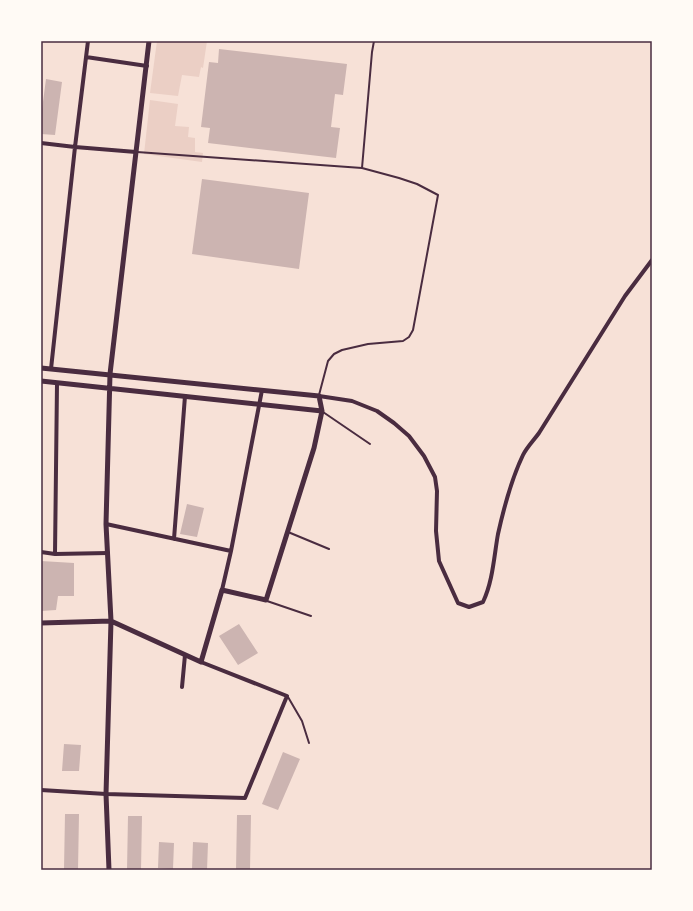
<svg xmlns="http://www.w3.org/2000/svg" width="693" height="911" font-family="Figtree,sans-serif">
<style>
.green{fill:#ebcfc5}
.building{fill:#ccb4b1}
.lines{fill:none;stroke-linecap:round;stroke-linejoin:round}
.service{stroke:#4a2c40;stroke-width:2}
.minor{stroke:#4a2c40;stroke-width:4}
.tertiary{stroke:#4a2c40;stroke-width:5}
.neatline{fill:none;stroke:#4a2c40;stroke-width:1.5}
</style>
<rect width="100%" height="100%" fill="#f7e1d7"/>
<!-- green -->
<path class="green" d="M 157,41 L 207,41 L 203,68 L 201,67 L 199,77 L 182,75 L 178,96 L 150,93 Z
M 150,100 L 178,104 L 175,126 L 189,127 L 188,137 L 195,138 L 195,152 L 203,153 L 202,162 L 144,154 Z"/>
<!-- building -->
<path class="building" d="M 219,49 L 347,64 L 343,95 L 335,94 L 331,127 L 340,128 L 336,158 L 208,143 L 210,128 L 201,127 L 209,62 L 218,63 Z
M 46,79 L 62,82 L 55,135 L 41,134 L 41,117 Z
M 202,179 L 309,193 L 299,269 L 192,254 Z
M 187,504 L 204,508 L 197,537 L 180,534 Z
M 41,561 L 74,563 L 74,596 L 58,596 L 56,610 L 41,611 Z
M 239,624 L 258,653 L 238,665 L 219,636 Z
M 64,744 L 81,745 L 79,771 L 62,771 Z
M 283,752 L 300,759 L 278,810 L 262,804 Z
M 65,814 L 79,814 L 78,870 L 64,869 Z
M 237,815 L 251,815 L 250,870 L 236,870 Z
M 128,816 L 142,816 L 141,870 L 127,870 Z
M 159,842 L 174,843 L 173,869 L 158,868 Z
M 193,842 L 208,843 L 207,870 L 192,869 Z"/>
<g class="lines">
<!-- service -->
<path class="service" d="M 137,152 L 362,168 L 399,178 L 417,184 L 438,195 L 413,330 L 409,337 L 403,341 L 368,344 L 342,350 L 334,354 L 328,361 L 319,395
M 362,168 L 372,52 L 374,41
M 323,412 L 370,444
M 288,532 L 329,549
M 267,601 L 311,616
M 288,697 L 302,721 L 309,743"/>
<!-- minor -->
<path class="minor" d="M 86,57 L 147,66
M 41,143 L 75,147 L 136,152
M 51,369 L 75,147 L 88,41
M 319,396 L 352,401 L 377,411 L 394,423 L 409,436 L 424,456 L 435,477 L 437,491 L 436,531 L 439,561 L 458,603 L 469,607 L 483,602 C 493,581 494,556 498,534 C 504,507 511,480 523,455 C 527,447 534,440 539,433 L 625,296 L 652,260
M 106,524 L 231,551
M 174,539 L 185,396
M 41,552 L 55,554 L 108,553
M 55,554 L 57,384
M 222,590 L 231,551 L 262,390
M 182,687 L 185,655
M 41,790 L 106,794 L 245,798 L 287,696 L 201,662"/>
<!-- tertiary -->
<path class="tertiary" d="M 41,368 L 319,396 L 322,411 L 314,448 L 267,597 L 266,600 L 222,590 L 201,662 L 111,621 L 41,623
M 41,381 L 322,411
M 109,870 L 106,794 L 111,621 L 106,524 L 110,374 L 149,41"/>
</g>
<!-- border -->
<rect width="693" height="911" fill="none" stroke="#fffaf5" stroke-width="84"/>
<rect x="42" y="42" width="609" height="827" class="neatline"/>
</svg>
